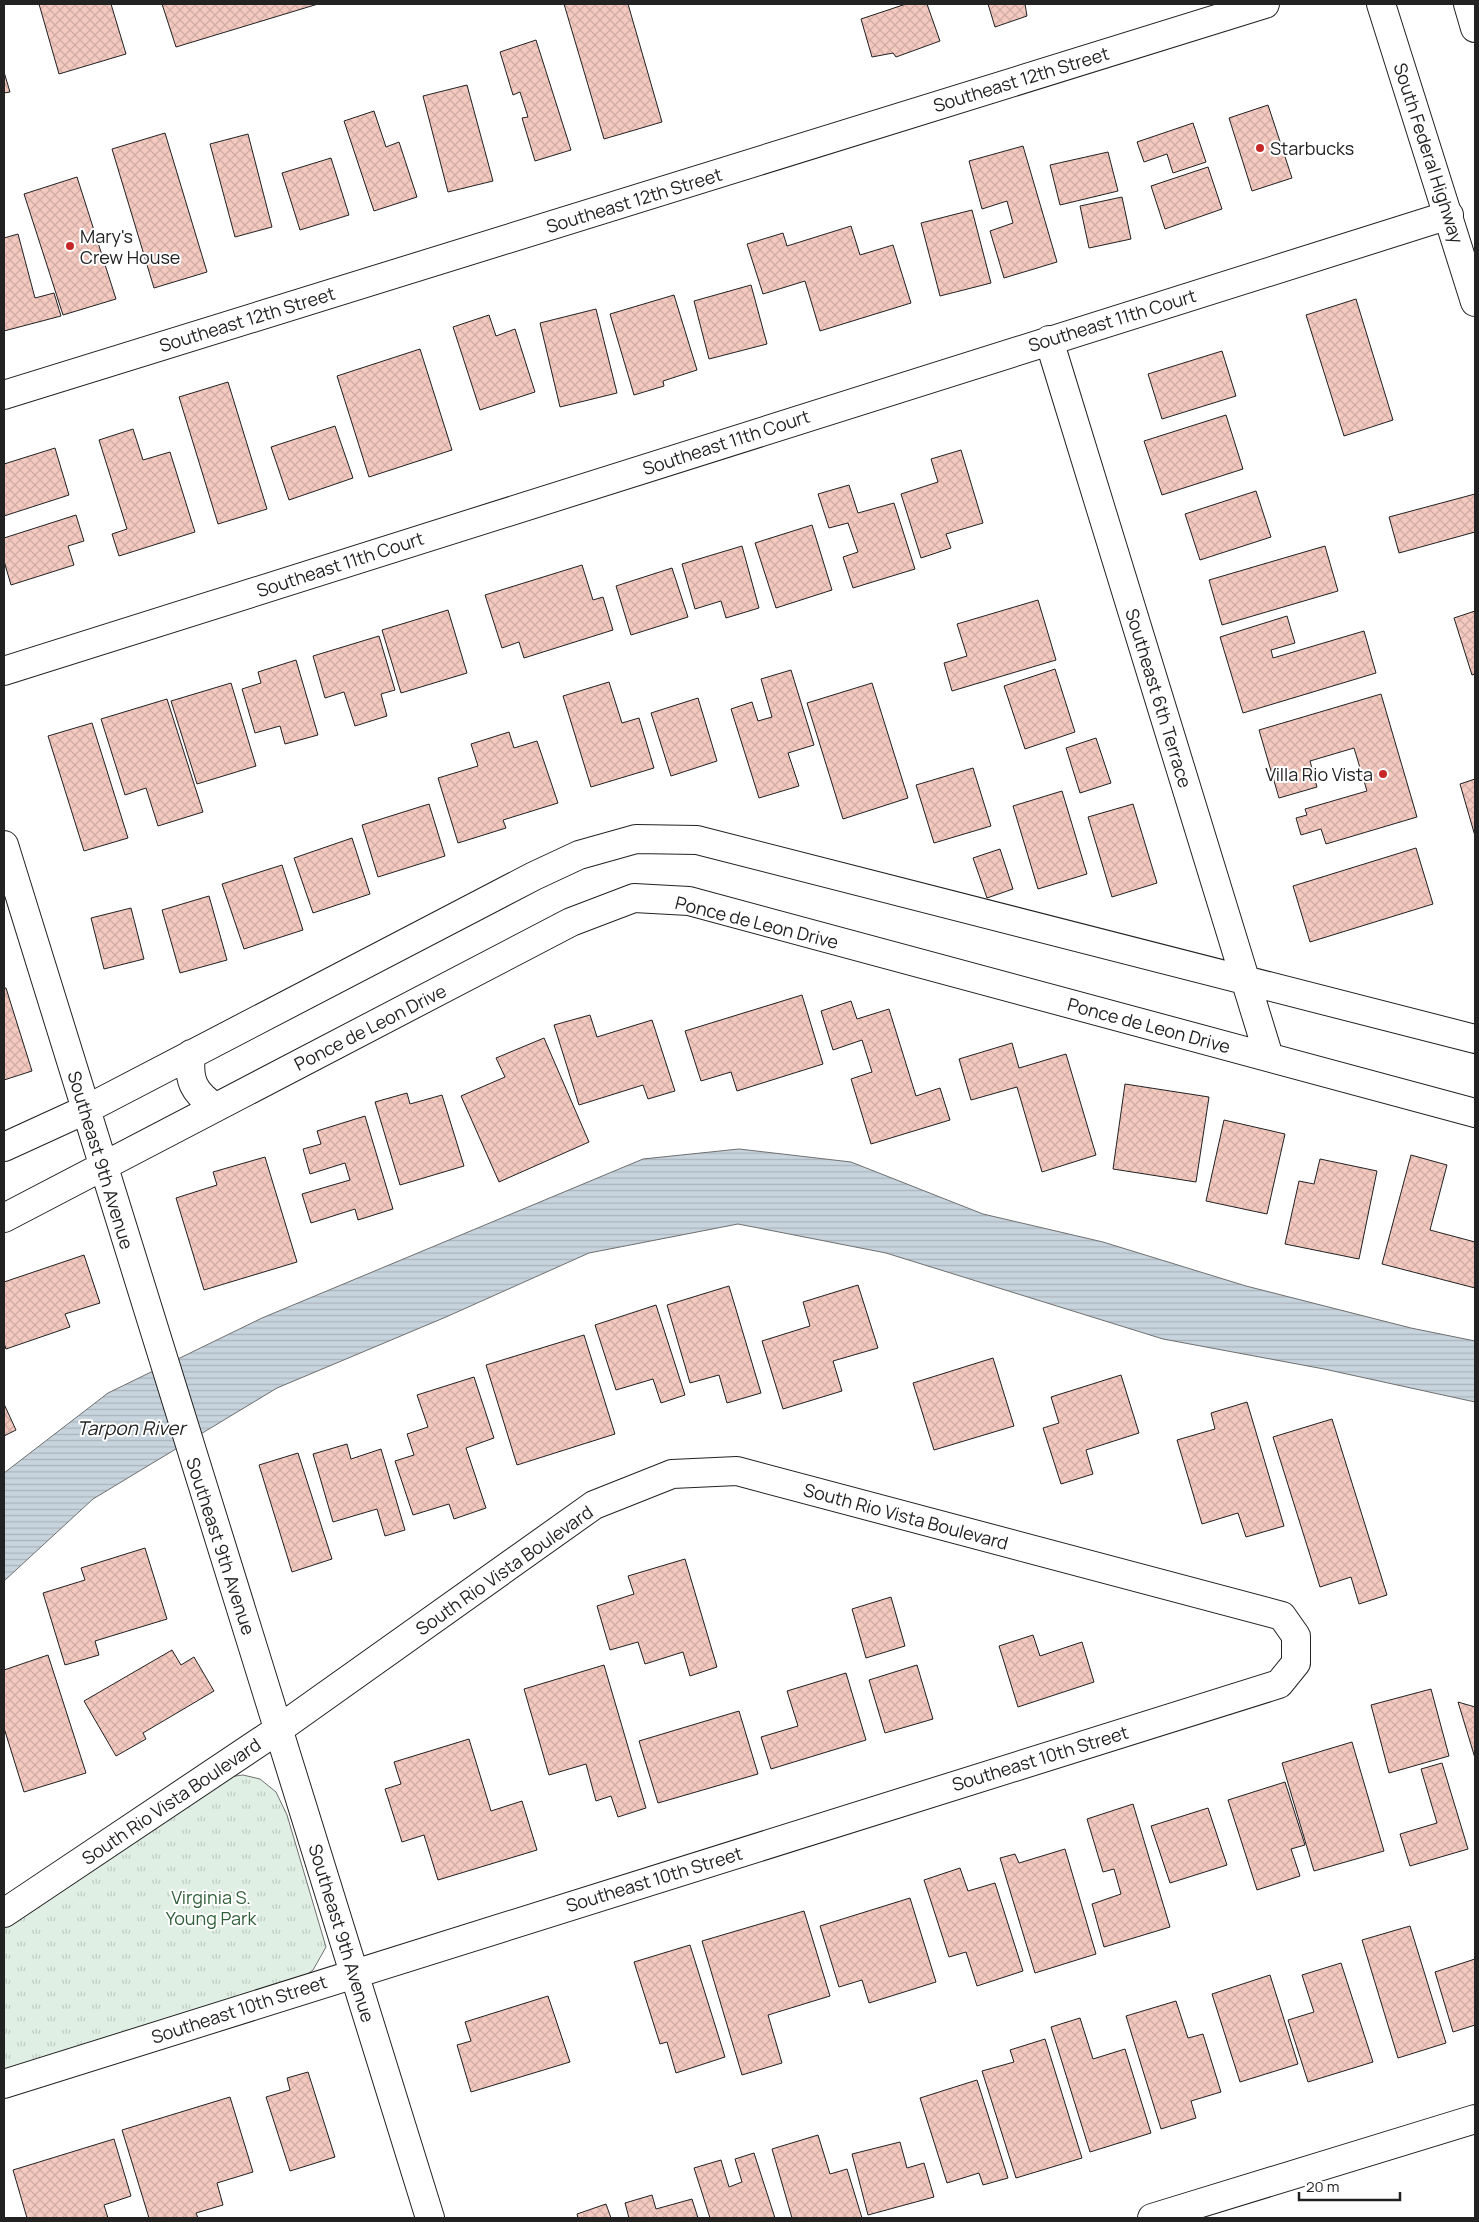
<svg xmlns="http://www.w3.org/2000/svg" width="1479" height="2222" font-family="Manrope,sans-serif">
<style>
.grass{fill:url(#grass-tufts);stroke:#6f6f6f}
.water{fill:url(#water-rules);stroke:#6f6f6f}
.building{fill:url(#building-cross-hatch);stroke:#222}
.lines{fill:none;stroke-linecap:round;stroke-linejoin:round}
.street-casing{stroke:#222;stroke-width:30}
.primary-casing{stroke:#222;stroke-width:30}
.street{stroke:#fff;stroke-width:28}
.primary{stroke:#fff;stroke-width:28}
.poi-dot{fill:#c62828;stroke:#fff;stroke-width:2}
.labels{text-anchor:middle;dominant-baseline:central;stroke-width:4;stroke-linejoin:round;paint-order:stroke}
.street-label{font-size:18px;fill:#222;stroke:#fff}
.poi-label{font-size:18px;fill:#222;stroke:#fff;text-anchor:start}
.park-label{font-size:18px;fill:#2f5e38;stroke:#fff}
.water-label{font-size:19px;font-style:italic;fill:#222;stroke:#fff}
</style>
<defs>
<pattern id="grass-tufts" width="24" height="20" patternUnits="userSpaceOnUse" patternTransform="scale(1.25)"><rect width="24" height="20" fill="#e0efe3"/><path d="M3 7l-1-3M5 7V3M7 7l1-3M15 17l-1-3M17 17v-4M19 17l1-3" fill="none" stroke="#c0cdc2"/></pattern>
<pattern id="water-rules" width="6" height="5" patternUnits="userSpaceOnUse" patternTransform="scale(1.25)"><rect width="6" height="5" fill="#c7d3dd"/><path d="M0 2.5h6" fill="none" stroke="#abb5bd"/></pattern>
<pattern id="building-cross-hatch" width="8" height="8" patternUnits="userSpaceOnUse" patternTransform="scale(1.25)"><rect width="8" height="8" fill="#f3c9c0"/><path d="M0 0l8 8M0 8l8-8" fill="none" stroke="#d0aca5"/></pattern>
</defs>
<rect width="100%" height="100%" fill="#fff"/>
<!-- grass -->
<path class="grass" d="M 243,1775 L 260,1779 L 276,1792 L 287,1815 L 326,1947 L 313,1970 L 297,1982 L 4,2076 L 4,1927 L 228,1777 Z"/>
<!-- water -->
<path class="water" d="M 739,1149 L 851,1162 L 983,1214 L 1103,1242 L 1246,1286 L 1411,1328 L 1475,1341 L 1475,1402 L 1324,1369 L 1163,1339 L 886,1253 L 738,1224 L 589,1253 L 446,1317 L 277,1388 L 93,1499 L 4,1581 L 4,1473 L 108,1393 L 262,1318 L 643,1159 Z"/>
<!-- building -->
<path class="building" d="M 39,4 L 111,4 L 126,54 L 59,74 Z
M 162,4 L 318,4 L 176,47 Z
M 564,4 L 628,4 L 662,122 L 604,139 Z
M 906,4 L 927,4 L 940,41 L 896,57 L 893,53 L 872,57 L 861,19 Z
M 988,4 L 1025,4 L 1027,16 L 995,27 Z
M 536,40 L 571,150 L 535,161 L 522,118 L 528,117 L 520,92 L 513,95 L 500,52 Z
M 4,72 L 10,92 L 4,93 Z
M 467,85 L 493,181 L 448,192 L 423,96 Z
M 1268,105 L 1292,178 L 1252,191 L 1229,118 Z
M 374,111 L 386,147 L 399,142 L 417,197 L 374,211 L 344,121 Z
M 1193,123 L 1206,162 L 1173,173 L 1167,154 L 1144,162 L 1137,142 Z
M 165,133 L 207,272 L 154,288 L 112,149 Z
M 248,134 L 272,227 L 235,237 L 210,144 Z
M 1023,146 L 1057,262 L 1004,278 L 990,231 L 1013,223 L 1007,201 L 982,209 L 969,161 Z
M 1108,152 L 1118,191 L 1060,205 L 1050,165 Z
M 331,158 L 349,215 L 300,230 L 282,173 Z
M 1208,167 L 1222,209 L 1165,229 L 1151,186 Z
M 77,177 L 116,299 L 63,315 L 24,194 Z
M 1122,197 L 1131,239 L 1089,248 L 1080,206 Z
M 972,210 L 991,283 L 940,296 L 921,223 Z
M 851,226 L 860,255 L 893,245 L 911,303 L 820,331 L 805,281 L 763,294 L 747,244 L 783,233 L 787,246 Z
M 18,234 L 35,298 L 54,293 L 61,316 L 4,331 L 4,238 Z
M 751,285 L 767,344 L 709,359 L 694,301 Z
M 674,295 L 697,370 L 663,381 L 664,386 L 634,395 L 610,314 Z
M 1356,299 L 1393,420 L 1344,436 L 1306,315 Z
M 596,309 L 617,393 L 560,407 L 540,323 Z
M 489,315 L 496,336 L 515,329 L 535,392 L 480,410 L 453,327 Z
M 420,349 L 452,450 L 369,477 L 337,376 Z
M 1222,351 L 1236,396 L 1162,419 L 1148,374 Z
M 228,382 L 267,509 L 218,524 L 179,397 Z
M 1226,415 L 1243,469 L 1162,495 L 1144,441 Z
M 335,426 L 353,478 L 289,500 L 271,447 Z
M 133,429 L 143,460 L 170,452 L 195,532 L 119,556 L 112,534 L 127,529 L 99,440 Z
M 55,448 L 69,495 L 4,516 L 4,464 Z
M 961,450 L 983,523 L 946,534 L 951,548 L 921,558 L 901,494 L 938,482 L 931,459 Z
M 849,485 L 858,513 L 894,503 L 915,569 L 853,588 L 843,557 L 858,552 L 848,523 L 829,528 L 818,494 Z
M 1256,491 L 1271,537 L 1200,560 L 1185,514 Z
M 1475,494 L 1475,532 L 1399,553 L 1389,517 Z
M 76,515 L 84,541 L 68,546 L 74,565 L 11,585 L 4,561 L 4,538 Z
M 812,525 L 832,590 L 776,608 L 755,543 Z
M 742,546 L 759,608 L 726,618 L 721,601 L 695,609 L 682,564 Z
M 1325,546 L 1338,591 L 1222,625 L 1209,580 Z
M 582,565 L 593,600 L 603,597 L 613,630 L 524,658 L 519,642 L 502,648 L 485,595 Z
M 672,568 L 688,617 L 631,635 L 616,586 Z
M 1038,600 L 1056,660 L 952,691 L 944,663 L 967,656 L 957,624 Z
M 448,610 L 467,673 L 401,693 L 382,630 Z
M 1475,611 L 1475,674 L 1472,675 L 1454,618 Z
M 1287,616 L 1295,643 L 1271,650 L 1273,658 L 1364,631 L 1376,673 L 1243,713 L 1220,637 Z
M 379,636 L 395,690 L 381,694 L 387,716 L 355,726 L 344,692 L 325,698 L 313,656 Z
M 296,660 L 318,735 L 285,744 L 280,726 L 255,733 L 242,689 L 261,683 L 258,672 Z
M 1055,669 L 1075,732 L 1025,749 L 1004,686 Z
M 791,670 L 814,745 L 788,753 L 799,786 L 759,798 L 731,709 L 752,702 L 758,721 L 772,717 L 761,679 Z
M 609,682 L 622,723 L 639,718 L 654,768 L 591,787 L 563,696 Z
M 231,683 L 256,766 L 197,784 L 171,701 Z
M 872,683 L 908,798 L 843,819 L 807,703 Z
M 1381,694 L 1417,817 L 1326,844 L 1321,829 L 1301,835 L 1296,818 L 1307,815 L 1305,809 L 1367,791 L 1354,748 L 1310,761 L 1317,787 L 1279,798 L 1259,730 Z
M 698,698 L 717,761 L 671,776 L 651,713 Z
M 167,699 L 203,812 L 158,826 L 146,788 L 125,795 L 101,719 Z
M 92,723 L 128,838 L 84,851 L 48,736 Z
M 509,732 L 514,748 L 537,741 L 558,803 L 503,820 L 506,828 L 458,843 L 438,778 L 478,766 L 471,744 Z
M 1096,738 L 1111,783 L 1080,793 L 1066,748 Z
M 973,768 L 991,826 L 934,843 L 916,785 Z
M 1475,779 L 1475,836 L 1460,784 Z
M 1062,791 L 1087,874 L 1038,889 L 1013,806 Z
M 429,804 L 445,856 L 378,877 L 362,825 Z
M 1133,804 L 1157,883 L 1112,897 L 1088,817 Z
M 352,838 L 370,894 L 313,913 L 294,858 Z
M 1416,848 L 1433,904 L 1310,942 L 1293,886 Z
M 1000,849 L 1013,889 L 987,898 L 973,858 Z
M 282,865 L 303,930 L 244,949 L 222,884 Z
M 209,896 L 227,960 L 180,973 L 162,910 Z
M 131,908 L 144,959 L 104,969 L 91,918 Z
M 4,988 L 6,988 L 32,1071 L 4,1080 Z
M 802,995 L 823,1064 L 737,1091 L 731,1072 L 701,1081 L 685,1031 Z
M 851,1001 L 857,1019 L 889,1009 L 916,1096 L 940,1088 L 950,1120 L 871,1144 L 851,1079 L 872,1072 L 862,1040 L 833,1050 L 821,1011 Z
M 590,1015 L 597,1037 L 652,1020 L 675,1091 L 648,1099 L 643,1085 L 579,1105 L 554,1025 Z
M 544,1038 L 589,1142 L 499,1182 L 461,1096 L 505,1077 L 496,1058 Z
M 1012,1043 L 1019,1068 L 1066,1054 L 1096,1155 L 1042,1172 L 1017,1087 L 971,1100 L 959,1059 Z
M 1125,1084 L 1209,1097 L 1196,1182 L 1113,1169 Z
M 407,1093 L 410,1104 L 442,1095 L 464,1166 L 400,1185 L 375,1102 Z
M 365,1116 L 393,1209 L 358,1220 L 355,1209 L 311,1223 L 302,1194 L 350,1180 L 345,1163 L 310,1174 L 303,1149 L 321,1144 L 317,1131 Z
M 1224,1120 L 1285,1134 L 1267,1214 L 1206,1201 Z
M 1411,1155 L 1447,1165 L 1430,1230 L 1475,1242 L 1475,1288 L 1382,1264 Z
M 265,1157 L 297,1262 L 204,1290 L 176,1198 L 217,1185 L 213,1172 Z
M 1320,1159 L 1377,1171 L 1359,1259 L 1285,1244 L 1299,1181 L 1314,1184 Z
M 84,1255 L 100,1303 L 65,1314 L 70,1327 L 6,1349 L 4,1343 L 4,1282 Z
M 858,1285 L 878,1348 L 833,1361 L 842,1391 L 783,1409 L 762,1341 L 810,1326 L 803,1302 Z
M 729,1286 L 761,1393 L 727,1403 L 719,1375 L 690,1383 L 667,1305 Z
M 656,1305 L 685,1395 L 661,1403 L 653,1379 L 616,1390 L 595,1325 Z
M 584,1335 L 615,1434 L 517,1465 L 486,1365 Z
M 993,1358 L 1014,1426 L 934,1450 L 913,1383 Z
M 1121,1375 L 1139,1433 L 1086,1450 L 1093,1474 L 1061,1484 L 1043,1428 L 1059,1423 L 1051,1397 Z
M 474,1377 L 494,1438 L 466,1448 L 486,1508 L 454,1519 L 449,1504 L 413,1515 L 395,1461 L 414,1455 L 407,1434 L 428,1427 L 417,1395 Z
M 1247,1402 L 1284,1526 L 1246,1537 L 1238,1513 L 1202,1524 L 1177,1440 L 1215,1429 L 1211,1413 Z
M 4,1404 L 16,1430 L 4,1436 Z
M 1332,1419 L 1387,1595 L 1359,1604 L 1351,1577 L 1320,1587 L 1273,1437 Z
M 347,1444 L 351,1459 L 381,1449 L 405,1530 L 385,1536 L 377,1509 L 333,1522 L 313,1454 Z
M 298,1453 L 332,1559 L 292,1572 L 259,1465 Z
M 145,1548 L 167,1619 L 95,1641 L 99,1655 L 65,1665 L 43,1593 L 85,1580 L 81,1568 Z
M 685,1559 L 717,1667 L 690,1676 L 683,1652 L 645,1664 L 638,1642 L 610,1650 L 597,1606 L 634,1594 L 628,1576 Z
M 891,1597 L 905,1646 L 866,1658 L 852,1609 Z
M 1033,1635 L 1040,1656 L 1082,1642 L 1094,1682 L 1018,1707 L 999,1646 Z
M 172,1650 L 181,1665 L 194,1657 L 214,1691 L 143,1733 L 146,1739 L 116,1756 L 84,1701 Z
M 48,1655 L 86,1773 L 24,1792 L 4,1728 L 4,1670 Z
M 604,1665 L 646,1808 L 618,1817 L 611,1796 L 596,1801 L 586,1764 L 549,1775 L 524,1689 Z
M 917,1665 L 933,1719 L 885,1733 L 869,1680 Z
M 846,1673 L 866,1740 L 771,1769 L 761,1737 L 798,1726 L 787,1691 Z
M 1431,1689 L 1449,1756 L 1389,1773 L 1371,1705 Z
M 1458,1702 L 1475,1707 L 1475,1758 Z
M 739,1711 L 758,1774 L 658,1803 L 639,1741 Z
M 469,1739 L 491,1811 L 522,1801 L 537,1850 L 438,1880 L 424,1835 L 402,1842 L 385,1789 L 401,1784 L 394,1762 Z
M 1352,1742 L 1384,1851 L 1314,1871 L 1282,1763 Z
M 1442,1763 L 1468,1849 L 1410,1866 L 1400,1834 L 1437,1823 L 1421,1769 Z
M 1285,1782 L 1305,1845 L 1291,1849 L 1300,1876 L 1257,1890 L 1228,1800 Z
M 1133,1804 L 1170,1927 L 1104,1947 L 1092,1904 L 1121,1894 L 1114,1869 L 1103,1872 L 1087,1819 Z
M 1208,1808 L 1227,1865 L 1170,1883 L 1151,1826 Z
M 1065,1849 L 1096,1954 L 1035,1973 L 1000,1858 L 1015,1854 L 1019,1863 Z
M 960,1868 L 968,1891 L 995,1883 L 1023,1971 L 977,1986 L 966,1952 L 949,1957 L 924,1880 Z
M 910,1898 L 936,1982 L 869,2003 L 862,1980 L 839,1987 L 820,1926 Z
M 804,1911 L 830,1996 L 768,2015 L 782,2063 L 742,2075 L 702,1941 Z
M 1410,1926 L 1446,2043 L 1398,2058 L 1362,1940 Z
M 690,1945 L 725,2057 L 676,2073 L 667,2042 L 660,2044 L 634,1962 Z
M 1475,1959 L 1475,2025 L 1453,2032 L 1435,1972 Z
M 1341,1963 L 1373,2062 L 1308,2082 L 1288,2020 L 1314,2012 L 1302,1975 Z
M 1270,1975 L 1298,2064 L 1240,2082 L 1212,1994 Z
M 548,1996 L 570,2062 L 471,2092 L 457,2045 L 471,2041 L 465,2022 Z
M 1176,2001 L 1188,2038 L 1203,2034 L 1221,2092 L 1191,2101 L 1196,2118 L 1161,2129 L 1126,2016 Z
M 1080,2018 L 1093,2059 L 1125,2049 L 1151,2133 L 1090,2152 L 1051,2027 Z
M 1045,2039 L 1082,2158 L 1016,2178 L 982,2071 L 1014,2062 L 1010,2050 Z
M 308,2072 L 335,2157 L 290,2171 L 266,2097 L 290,2090 L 287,2078 Z
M 977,2080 L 1008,2178 L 983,2185 L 979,2173 L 947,2183 L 920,2098 Z
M 230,2097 L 253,2172 L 217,2183 L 223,2205 L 196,2213 L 198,2218 L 149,2218 L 122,2130 Z
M 818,2135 L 830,2174 L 847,2169 L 862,2218 L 792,2218 L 772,2149 Z
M 114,2139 L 131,2196 L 104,2205 L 108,2218 L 27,2218 L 13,2170 Z
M 900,2142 L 907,2168 L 924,2163 L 934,2197 L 868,2215 L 852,2154 Z
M 754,2153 L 775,2218 L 710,2218 L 694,2168 L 721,2160 L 729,2187 L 742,2182 L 735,2159 Z
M 652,2195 L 656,2209 L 692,2199 L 698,2218 L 629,2218 L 625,2203 Z
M 606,2204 L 611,2218 L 578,2218 L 577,2214 Z"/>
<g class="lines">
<defs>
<path id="street" d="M 1049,340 L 1269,1057
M 4,395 L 1265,4
M 4,671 L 1449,215
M 4,845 L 430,2218
M 191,1054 C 188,1080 193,1092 215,1107
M 4,1147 L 85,1110 L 534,876 L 579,855 L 636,839 L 697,840 L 1475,1039
M 4,1218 L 571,922 L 634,898 L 689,901 L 1475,1113
M 4,1913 L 279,1729 L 594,1505 L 672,1474 L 737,1471 L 1282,1616 L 1296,1636 L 1296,1663 L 1279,1684 L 4,2084
M 1152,2218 L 1475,2119"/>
<path id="primary" d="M 1381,4 L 1475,302
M 1468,4 L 1475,28"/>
</defs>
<!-- street casing -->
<use href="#street" class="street-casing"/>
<!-- primary casing -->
<use href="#primary" class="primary-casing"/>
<!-- street -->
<use href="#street" class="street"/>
<!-- primary -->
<use href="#primary" class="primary"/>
</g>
<!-- markers -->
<g class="poi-dot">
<circle cx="1260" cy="148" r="5"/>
<circle cx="70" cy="246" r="5"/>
<circle cx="1383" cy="774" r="5"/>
</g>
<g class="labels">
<!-- street labels -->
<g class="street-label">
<text transform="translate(1021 79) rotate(-17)">Southeast 12th Street</text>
<text transform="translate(1429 153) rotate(72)">South Federal Highway</text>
<text transform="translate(634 200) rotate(-17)">Southeast 12th Street</text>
<text transform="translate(247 319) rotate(-17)">Southeast 12th Street</text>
<text transform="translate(1112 320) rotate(-17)">Southeast 11th Court</text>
<text transform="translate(726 442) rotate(-18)">Southeast 11th Court</text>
<text transform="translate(340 564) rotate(-18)">Southeast 11th Court</text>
<text transform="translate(1159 698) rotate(73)">Southeast 6th Terrace</text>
<text transform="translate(757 922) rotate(14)">Ponce de Leon Drive</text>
<text transform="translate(1149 1025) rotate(15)">Ponce de Leon Drive</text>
<text transform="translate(370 1027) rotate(-27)">Ponce de Leon Drive</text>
<text transform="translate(101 1160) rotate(73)">Southeast 9th Avenue</text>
<text transform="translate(906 1516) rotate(15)">South Rio Vista Boulevard</text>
<text transform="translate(221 1546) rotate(72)">Southeast 9th Avenue</text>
<text transform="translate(504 1570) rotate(-35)">South Rio Vista Boulevard</text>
<text transform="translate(1040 1758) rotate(-17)">Southeast 10th Street</text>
<text transform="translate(171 1801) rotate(-34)">South Rio Vista Boulevard</text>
<text transform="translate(654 1879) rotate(-17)">Southeast 10th Street</text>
<text transform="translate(342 1933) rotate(73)">Southeast 9th Avenue</text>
<text transform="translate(239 2009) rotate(-18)">Southeast 10th Street</text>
</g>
<!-- poi labels -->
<g class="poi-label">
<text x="1270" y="148">Starbucks</text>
<text x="80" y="236">Mary's<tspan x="80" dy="21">Crew House</tspan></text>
<text x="1373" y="774" text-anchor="end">Villa Rio Vista</text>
</g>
<!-- park labels -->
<g class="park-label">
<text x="211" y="1897">Virginia S.<tspan x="211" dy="21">Young Park</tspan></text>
</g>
<!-- water labels -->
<g class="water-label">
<text x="131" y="1428">Tarpon River</text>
</g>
</g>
<!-- border -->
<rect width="1479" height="2222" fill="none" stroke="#222222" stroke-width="10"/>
<!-- scale -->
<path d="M1299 2192v8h101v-8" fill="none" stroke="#222222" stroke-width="2.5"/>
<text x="1306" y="2192" font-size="15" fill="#222222" stroke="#ffffff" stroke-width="4" paint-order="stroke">20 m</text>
</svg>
